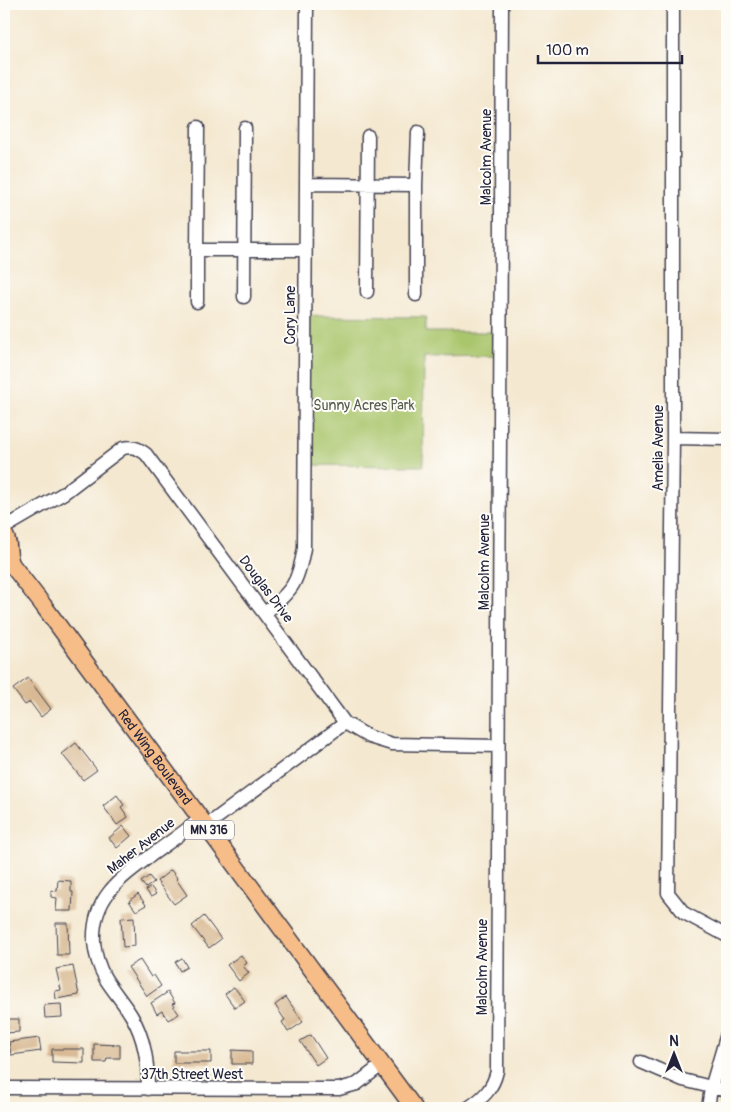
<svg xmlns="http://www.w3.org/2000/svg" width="731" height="1112" font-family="Pangolin,sans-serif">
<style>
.green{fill:#aac66d;stroke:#667454}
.building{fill:#d8b993}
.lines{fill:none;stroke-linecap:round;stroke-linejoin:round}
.minor-casing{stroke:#424051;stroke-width:15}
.major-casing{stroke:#424051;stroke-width:19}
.minor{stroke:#fff;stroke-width:12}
.major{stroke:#f7bd88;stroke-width:16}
.labels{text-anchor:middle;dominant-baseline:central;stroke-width:4;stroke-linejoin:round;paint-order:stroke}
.shield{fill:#fdfcf7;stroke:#646373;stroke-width:1}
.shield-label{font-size:12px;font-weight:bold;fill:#22223b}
.street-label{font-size:14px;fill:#22223b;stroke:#fdfcf7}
.park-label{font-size:14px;fill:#525b4c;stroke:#fdfcf7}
</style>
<rect width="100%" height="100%" fill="#fdfcf7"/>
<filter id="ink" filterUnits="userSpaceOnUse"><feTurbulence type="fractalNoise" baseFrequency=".02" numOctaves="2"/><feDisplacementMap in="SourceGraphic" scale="10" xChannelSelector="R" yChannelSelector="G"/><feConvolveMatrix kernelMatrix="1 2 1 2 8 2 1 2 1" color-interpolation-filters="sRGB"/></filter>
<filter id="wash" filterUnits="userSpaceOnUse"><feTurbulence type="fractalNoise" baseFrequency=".0096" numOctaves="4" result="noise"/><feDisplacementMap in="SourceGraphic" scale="20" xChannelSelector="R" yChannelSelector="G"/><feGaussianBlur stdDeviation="1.12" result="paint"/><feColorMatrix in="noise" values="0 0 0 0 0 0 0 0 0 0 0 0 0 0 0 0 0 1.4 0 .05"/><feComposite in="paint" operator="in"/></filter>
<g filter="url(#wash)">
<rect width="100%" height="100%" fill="#f4e8d0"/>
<!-- green -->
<path class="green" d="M 305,316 L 426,317 L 426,332 L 500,332 L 500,356 L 424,357 L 423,466 L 304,465 Z"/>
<g id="blocks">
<!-- building -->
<path class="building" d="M 28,678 L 51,709 L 41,717 L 30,702 L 25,705 L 13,689 Z
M 76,743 L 97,770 L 83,780 L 62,754 Z
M 117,795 L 124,805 L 121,807 L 128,817 L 117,825 L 103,806 Z
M 123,826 L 131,836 L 117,848 L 109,838 Z
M 171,870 L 177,878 L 176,879 L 187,895 L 174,904 L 157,881 Z
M 149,876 L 154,882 L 146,888 L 141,882 Z
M 58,880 L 71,881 L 71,892 L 73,892 L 72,911 L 56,911 L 57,898 L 51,897 L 51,890 L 57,891 Z
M 151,887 L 156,894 L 151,897 L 146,890 Z
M 138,894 L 146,905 L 136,911 L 129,901 Z
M 204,916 L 221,939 L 209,948 L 192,926 Z
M 134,917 L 135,946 L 123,947 L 121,918 Z
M 56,923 L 68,923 L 69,955 L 57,955 Z
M 241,955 L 247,963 L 243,966 L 249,973 L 239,981 L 227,965 Z
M 182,958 L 187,967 L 180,971 L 175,962 Z
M 140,960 L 151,977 L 154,975 L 161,986 L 147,996 L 128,967 Z
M 73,966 L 79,995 L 56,999 L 55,991 L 61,990 L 56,969 Z
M 234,987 L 245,1001 L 235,1008 L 225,994 Z
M 168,992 L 175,1003 L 172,1004 L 179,1014 L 168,1020 L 162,1011 L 157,1014 L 151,1003 Z
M 286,997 L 303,1022 L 288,1032 L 282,1022 L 285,1020 L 275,1005 Z
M 61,1004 L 62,1017 L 45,1018 L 44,1005 Z
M 5,1019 L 19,1019 L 19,1032 L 5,1033 Z
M 311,1035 L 326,1058 L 316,1065 L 300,1041 Z
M 39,1038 L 41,1051 L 11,1055 L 9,1042 Z
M 94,1044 L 120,1045 L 120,1058 L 107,1058 L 106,1062 L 94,1062 Z
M 52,1049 L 84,1049 L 84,1063 L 52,1062 Z
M 232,1050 L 252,1051 L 252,1064 L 232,1064 Z
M 174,1051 L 211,1051 L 211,1063 L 174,1063 Z"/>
</g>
</g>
<g filter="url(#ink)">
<use href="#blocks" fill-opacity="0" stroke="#424051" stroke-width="1"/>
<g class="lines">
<defs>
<path id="minor" d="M 673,4 L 673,438 L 668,893 L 684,913 L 727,936
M 198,127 L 197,250 L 305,250
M 306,184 L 416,185 L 418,132
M 367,292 L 368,136
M 416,295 L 416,185
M 244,297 L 245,128
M 197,302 L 197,250
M 673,438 L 727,439
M 4,528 L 64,493 L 123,448 C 133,446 138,448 146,454 L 345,723 L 369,737 L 392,744 L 498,746
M 265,613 C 293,590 298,583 304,548 L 307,4
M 206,826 L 345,723
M 641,1062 L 683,1080 L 727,1091
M 4,1088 L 339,1089 L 357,1084 L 375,1070
M 148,1089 C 148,1063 145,1038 131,1015 C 123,1002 113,991 105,978 C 99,967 95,954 94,942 C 92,899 118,880 149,857 C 164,846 180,835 195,823
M 468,1108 C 483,1098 493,1089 497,1071 L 502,4
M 708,1108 L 711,1088 L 727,1034"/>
<g id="major">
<path id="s1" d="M 4,534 C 11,543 6,555 12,565 L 43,605 L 414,1108"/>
</g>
</defs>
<!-- minor casing -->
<use href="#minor" class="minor-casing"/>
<!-- major casing -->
<use href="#major" class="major-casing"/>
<!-- minor -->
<use href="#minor" class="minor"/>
<!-- major -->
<use href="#major" class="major"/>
</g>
</g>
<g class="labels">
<!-- shield labels -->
<rect class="shield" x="184" y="820.5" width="50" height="19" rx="4"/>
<g class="shield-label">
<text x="209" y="830">MN 316</text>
</g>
<!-- street labels -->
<g class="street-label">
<text transform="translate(486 157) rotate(-90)">Malcolm Avenue</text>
<text transform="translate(290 315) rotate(-90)">Cory Lane</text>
<text transform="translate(658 448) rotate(-90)">Amelia Avenue</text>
<text transform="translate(484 562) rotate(-90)">Malcolm Avenue</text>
<text transform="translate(266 589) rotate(53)">Douglas Drive</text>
<text stroke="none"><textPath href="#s1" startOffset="272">Red Wing Boulevard</textPath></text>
<text transform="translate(141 846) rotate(-38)">Maher Avenue</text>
<text transform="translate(482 967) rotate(-90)">Malcolm Avenue</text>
<text x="192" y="1074">37th Street West</text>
</g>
<!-- park labels -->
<g class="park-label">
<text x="364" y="405">Sunny Acres Park</text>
</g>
</g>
<!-- margin -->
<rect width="731" height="1112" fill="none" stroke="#fdfcf7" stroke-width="20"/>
<!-- north arrow -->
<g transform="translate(674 1054)" stroke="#fdfcf7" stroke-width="4" paint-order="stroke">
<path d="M0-4L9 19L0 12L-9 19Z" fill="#22223b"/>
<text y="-8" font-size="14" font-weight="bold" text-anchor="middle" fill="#22223b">N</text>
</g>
<!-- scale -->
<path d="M538 55v8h144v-8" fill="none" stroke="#22223b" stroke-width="2.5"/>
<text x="546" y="55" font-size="15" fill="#22223b" stroke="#fdfcf7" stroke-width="4" paint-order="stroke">100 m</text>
</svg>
